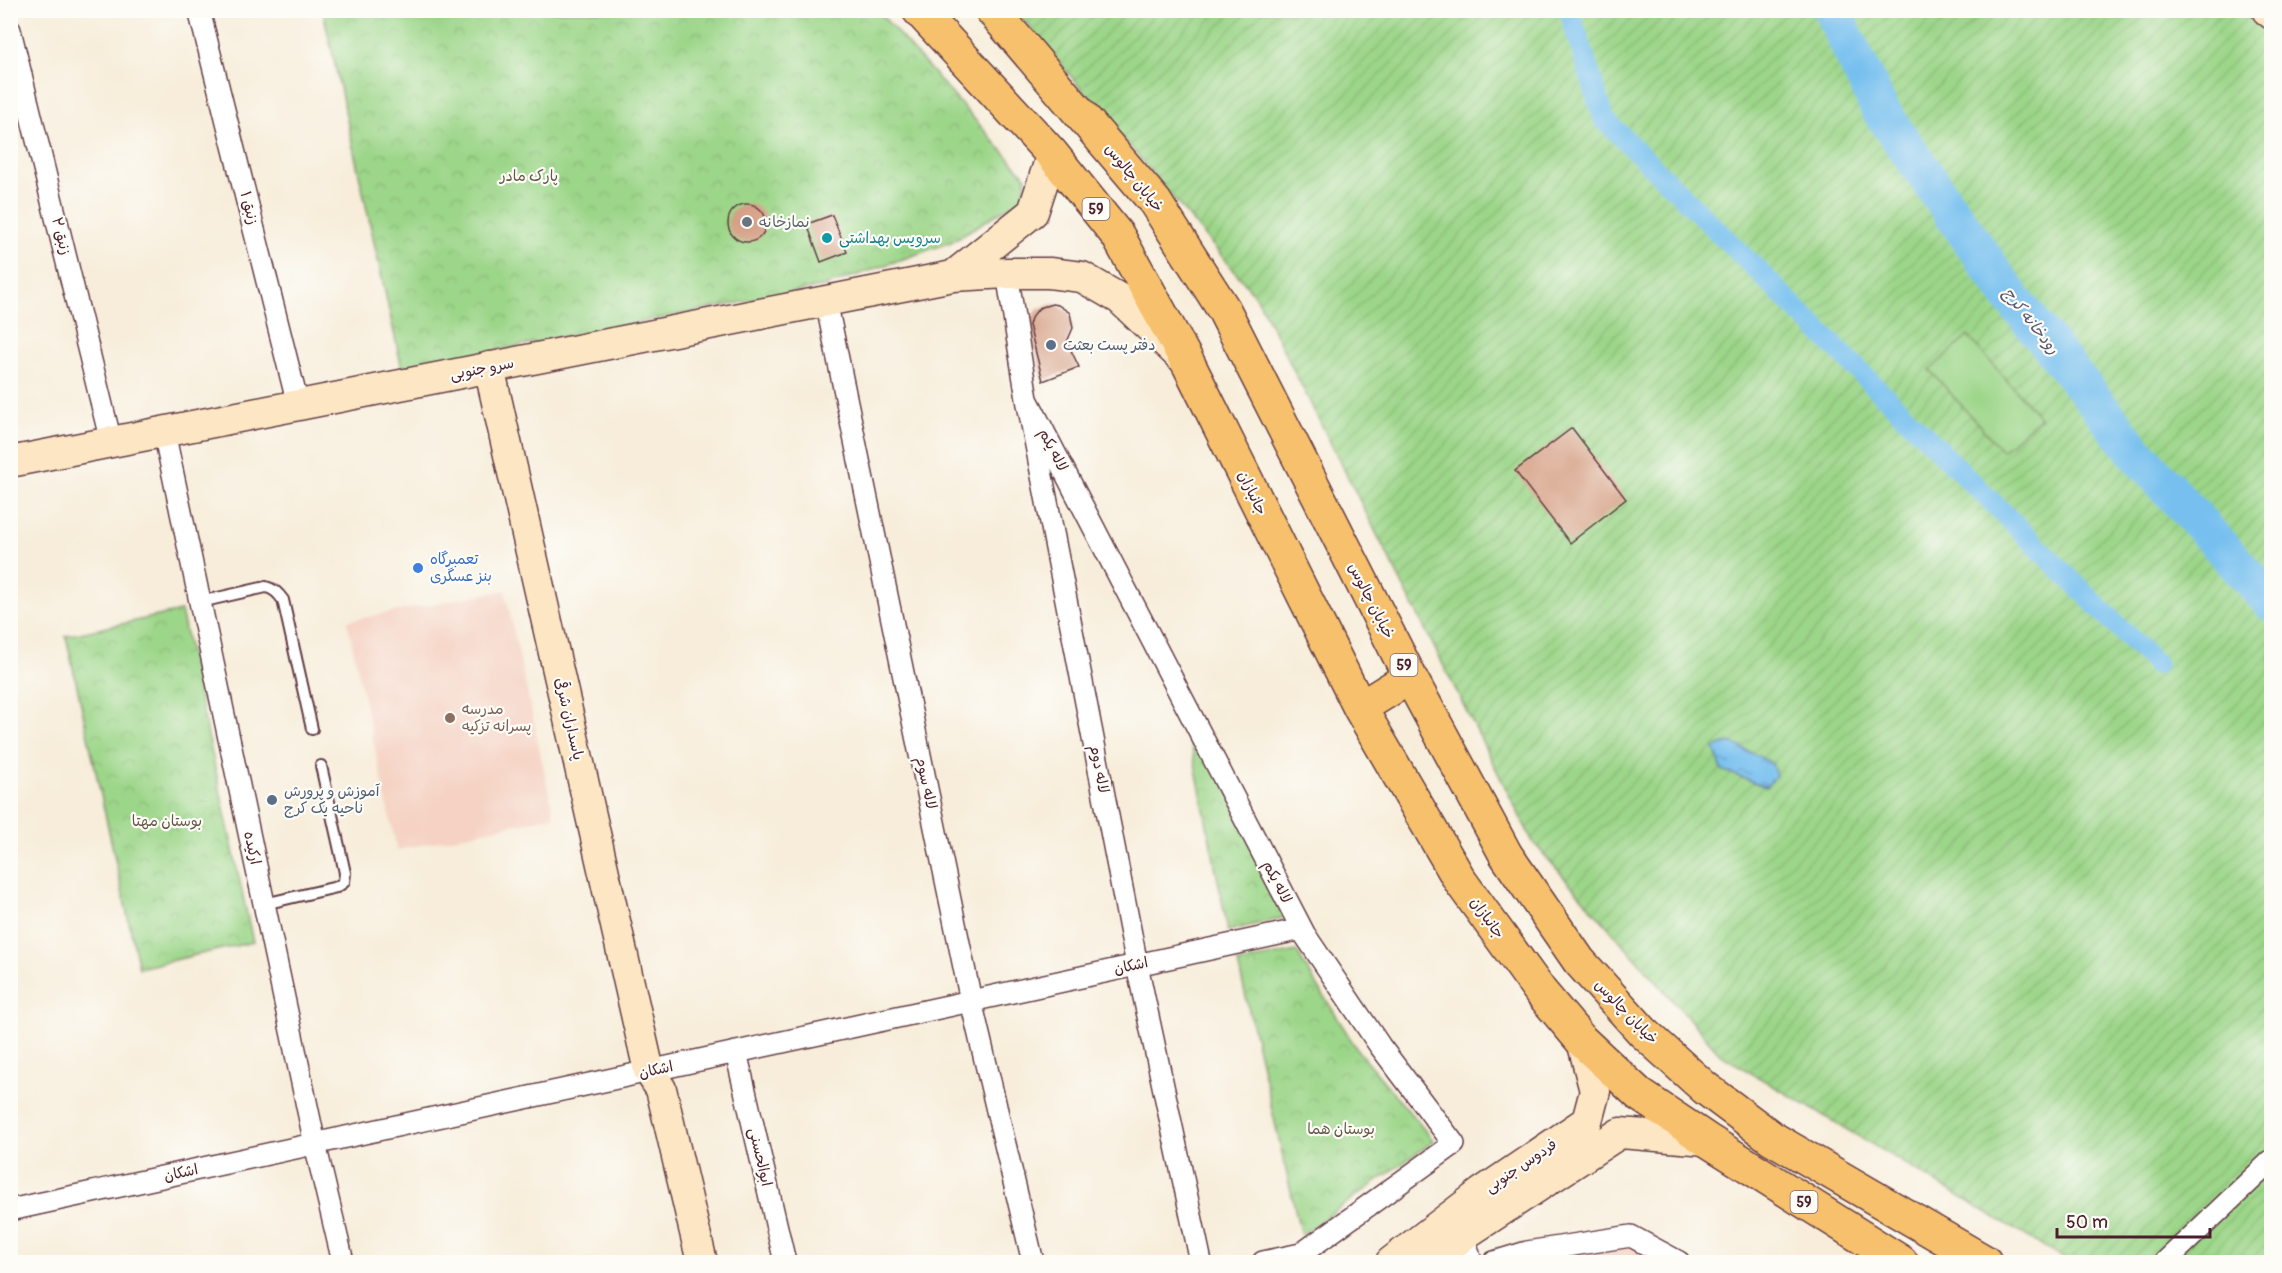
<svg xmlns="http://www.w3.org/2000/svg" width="2282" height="1273" font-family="Pangolin,'Playpen Sans Arabic',sans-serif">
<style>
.built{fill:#f5d2c3}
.park{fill:url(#park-crowns);stroke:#737a5a;stroke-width:1.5}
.garden{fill:url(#garden-furrows);stroke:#737a5a;stroke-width:1.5}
.pitch{fill:#9cd689;stroke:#737a5a;stroke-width:1.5}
.water{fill:url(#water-ripples);stroke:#606f8d;stroke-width:1.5}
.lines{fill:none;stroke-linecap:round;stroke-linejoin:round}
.canal{stroke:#76bfef;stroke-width:21}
.river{stroke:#76bfef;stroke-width:38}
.building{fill:#d6a086}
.lane-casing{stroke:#643e45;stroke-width:14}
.street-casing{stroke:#643e45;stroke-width:24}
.secondary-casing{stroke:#643e45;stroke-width:33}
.highway-casing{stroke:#643e45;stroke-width:36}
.lane{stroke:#fff;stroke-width:10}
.street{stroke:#fff;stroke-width:21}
.secondary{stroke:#fce6c4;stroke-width:30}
.highway{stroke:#f7c06c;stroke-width:33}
.worship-dot{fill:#6b7280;stroke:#fdfcf7;stroke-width:2}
.culture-dot{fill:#0f9aa8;stroke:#fdfcf7;stroke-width:2}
.service-dot{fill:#5c6f8a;stroke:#fdfcf7;stroke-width:2}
.shop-dot{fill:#3f7fe0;stroke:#fdfcf7;stroke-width:2}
.education-dot{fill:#8d6e63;stroke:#fdfcf7;stroke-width:2}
.labels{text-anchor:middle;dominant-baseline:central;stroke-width:4.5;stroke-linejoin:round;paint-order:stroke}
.shield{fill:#fdfcf7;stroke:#806168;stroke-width:1.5}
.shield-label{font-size:14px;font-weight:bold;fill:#4a1f2b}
.park-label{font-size:15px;fill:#635647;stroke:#fdfcf7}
.street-label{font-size:15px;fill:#4a1f2b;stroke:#fdfcf7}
.worship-label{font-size:15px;fill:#5b616d;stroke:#fdfcf7;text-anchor:start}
.culture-label{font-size:15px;fill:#0d838f;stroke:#fdfcf7;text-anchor:start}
.service-label{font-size:15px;fill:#4e5e75;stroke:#fdfcf7;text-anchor:start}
.shop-label{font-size:15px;fill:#366cbe;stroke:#fdfcf7;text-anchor:start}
.education-label{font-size:15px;fill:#785e54;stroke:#fdfcf7;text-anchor:start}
.water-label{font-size:16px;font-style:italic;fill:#595770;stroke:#fdfcf7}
</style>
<defs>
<pattern id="park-crowns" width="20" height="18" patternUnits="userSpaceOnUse" patternTransform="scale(1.5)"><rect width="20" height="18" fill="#9cd689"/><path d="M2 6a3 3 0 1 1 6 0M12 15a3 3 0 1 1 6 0" fill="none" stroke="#88b776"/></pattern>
<pattern id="garden-furrows" width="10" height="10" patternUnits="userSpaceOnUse" patternTransform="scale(1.5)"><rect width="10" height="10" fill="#9cd689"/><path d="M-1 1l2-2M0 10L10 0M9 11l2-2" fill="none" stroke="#88b776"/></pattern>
<pattern id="water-ripples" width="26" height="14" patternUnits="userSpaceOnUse" patternTransform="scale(1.5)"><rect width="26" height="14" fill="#76bfef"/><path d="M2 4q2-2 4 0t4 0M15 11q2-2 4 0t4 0" fill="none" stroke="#639bc2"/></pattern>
</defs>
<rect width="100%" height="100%" fill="#fdfcf7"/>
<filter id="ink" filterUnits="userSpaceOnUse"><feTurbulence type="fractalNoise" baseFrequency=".0167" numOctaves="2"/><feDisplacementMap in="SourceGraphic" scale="12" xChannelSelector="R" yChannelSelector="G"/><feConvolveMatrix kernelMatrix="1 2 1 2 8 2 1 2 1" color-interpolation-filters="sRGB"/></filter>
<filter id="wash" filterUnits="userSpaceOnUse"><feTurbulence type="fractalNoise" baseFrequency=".008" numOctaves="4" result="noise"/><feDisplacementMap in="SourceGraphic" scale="24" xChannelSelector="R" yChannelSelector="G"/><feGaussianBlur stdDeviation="1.35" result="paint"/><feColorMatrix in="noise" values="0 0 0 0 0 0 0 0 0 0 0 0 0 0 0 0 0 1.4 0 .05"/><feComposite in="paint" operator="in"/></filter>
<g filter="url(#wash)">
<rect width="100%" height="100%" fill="#f7edda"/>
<!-- built -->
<path class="built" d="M 505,590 L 554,816 L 397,850 L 347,621 Z
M 1630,1244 L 1662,1262 L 1520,1262 Z"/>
<!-- park -->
<path class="park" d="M 323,11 L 878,11 L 1026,177 L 1023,198 L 951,242 L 826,286 L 402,369 Z
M 181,611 L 253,942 L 139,968 L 66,636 Z
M 1182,698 L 1290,916 L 1228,931 Z
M 1296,951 L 1358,1051 L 1434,1141 L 1301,1235 L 1238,963 Z"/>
<!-- garden -->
<path class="garden" d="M 1016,11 L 2271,11 L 2271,1262 L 2070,1262 L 1721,1055 L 1533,842 L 1257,298 Z"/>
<!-- pitch -->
<path class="pitch" d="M 1968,336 L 2040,418 L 2002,451 L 1930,370 Z"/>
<!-- water -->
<path class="water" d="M 1730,742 L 1772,763 L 1776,776 L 1766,787 L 1722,770 L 1714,748 Z"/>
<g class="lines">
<!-- canal -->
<path class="canal" d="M 1569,10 L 1604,119 L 2156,664"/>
<!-- river -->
<path class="river" d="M 1832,10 L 1880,110 L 2011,297 L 2139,456 L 2272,603"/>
</g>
<g id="blocks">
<!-- building -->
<path class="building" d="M728 223a19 19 0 1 1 38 0a19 19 0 1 1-38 0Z
M 832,215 L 847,252 L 821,262 L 807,224 Z
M 1052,304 L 1058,305 L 1070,313 L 1073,328 L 1067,342 L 1079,367 L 1043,381 L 1029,325 L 1031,318 L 1039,308 Z
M 1572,428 L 1626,499 L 1570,543 L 1515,471 Z"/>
</g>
</g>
<g filter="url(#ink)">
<use href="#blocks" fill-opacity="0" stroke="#643e45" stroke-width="1.5"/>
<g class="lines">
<defs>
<path id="lane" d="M 200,602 L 266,587 C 274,589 278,593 283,600 L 312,729
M 264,904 L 337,887 L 344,882 L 345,873 L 321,766"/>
<path id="street" d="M 199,10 L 298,405
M 10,30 L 111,442
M 1007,273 L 1027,399 L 1137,965 L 1201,1262
M 826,301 L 971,1001 L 1033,1262
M 1027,399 L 1305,935 L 1380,1046 L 1454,1144 L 1301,1254 L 1263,1262
M 164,432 L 315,1144 L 343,1262
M 736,1052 L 785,1262
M 10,1210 L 1302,929
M 1464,1235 L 1471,1262
M 1494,1262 L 1527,1252 L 1631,1236 L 1679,1262
M 2165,1262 L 2272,1160"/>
<path id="secondary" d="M 2267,10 L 2272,14
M 953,276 L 1033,212 L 1052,154
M 489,367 L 649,1071 L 661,1089 L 702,1262
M 10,462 L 953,276 L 1007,273 L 1049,273 L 1082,277 L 1120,299 L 1179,355
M 1391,1262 L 1481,1193 L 1587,1121 L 1595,1091 L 1582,1041
M 1429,1262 L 1464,1235 L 1620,1133 L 1707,1140"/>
<path id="highway" d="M 919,10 L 1052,154 L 1118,236 L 1189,365 L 1360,708 L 1461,882 L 1540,991 L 1582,1041 L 1640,1095 L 1707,1140 L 1901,1262
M 992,10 L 1155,202 L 1224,310 L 1410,677 L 1506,855 L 1579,961 L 1643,1032 L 1705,1088 L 1772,1138 L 1985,1262
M 1360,708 L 1410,677"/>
</defs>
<!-- lane casing -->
<use href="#lane" class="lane-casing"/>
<!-- street casing -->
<use href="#street" class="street-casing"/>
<!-- secondary casing -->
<use href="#secondary" class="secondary-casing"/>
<!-- highway casing -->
<use href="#highway" class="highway-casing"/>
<!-- lane -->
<use href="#lane" class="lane"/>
<!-- street -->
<use href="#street" class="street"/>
<!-- secondary -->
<use href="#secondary" class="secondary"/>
<!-- highway -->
<use href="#highway" class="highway"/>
</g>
</g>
<!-- markers -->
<circle class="worship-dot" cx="747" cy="222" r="6"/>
<circle class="culture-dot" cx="827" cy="238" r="6"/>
<g class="service-dot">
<circle cx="1051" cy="345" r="6"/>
<circle cx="272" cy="800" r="6"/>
</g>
<circle class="shop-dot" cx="418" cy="568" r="6"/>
<circle class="education-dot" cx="450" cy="718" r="6"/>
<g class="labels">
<!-- shield labels -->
<g class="shield">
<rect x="1082.5" y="198" width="27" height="22" rx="4.5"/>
<rect x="1390.5" y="654" width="27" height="22" rx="4.5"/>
<rect x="1790.5" y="1191" width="27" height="22" rx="4.5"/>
</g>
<g class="shield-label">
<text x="1096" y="209">59</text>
<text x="1404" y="665">59</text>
<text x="1804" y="1202">59</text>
</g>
<!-- park labels -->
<g class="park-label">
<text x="529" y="176">پارک مادر</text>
<text x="167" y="821">بوستان مهتا</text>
<text x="1341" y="1129">بوستان هما</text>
</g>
<!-- street labels -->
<g class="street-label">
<text transform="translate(1134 178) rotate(51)">خیابان چالوس</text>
<text transform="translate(249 208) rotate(76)">زنبق ۱</text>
<text transform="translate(61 236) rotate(76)">زنبق ۲</text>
<text transform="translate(482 369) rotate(-11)">سرو جنوبی</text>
<text transform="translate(1053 450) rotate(63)">لاله یکم</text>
<text transform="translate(1252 493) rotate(64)">جانبازان</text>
<text transform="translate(1371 601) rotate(63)">خیابان چالوس</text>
<text transform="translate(569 719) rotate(77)">پاسداران شرقی</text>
<text transform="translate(1099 769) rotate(79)">لاله دوم</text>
<text transform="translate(926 783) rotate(78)">لاله سوم</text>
<text transform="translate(252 848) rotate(78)">ارکیده</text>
<text transform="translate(1277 882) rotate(63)">لاله یکم</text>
<text transform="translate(1487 918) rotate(54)">جانبازان</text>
<text transform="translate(1131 966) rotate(-12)">اشکان</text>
<text transform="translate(1626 1012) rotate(46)">خیابان چالوس</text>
<text transform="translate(656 1070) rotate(-12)">اشکان</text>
<text transform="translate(760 1157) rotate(77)">ابوالحسنی</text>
<text transform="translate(1521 1166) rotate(-34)">فردوس جنوبی</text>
<text transform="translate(181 1173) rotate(-12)">اشکان</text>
</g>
<!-- worship labels -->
<g class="worship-label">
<text x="759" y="222">نمازخانه</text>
</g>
<!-- culture labels -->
<g class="culture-label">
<text x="839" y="238">سرویس بهداشتی</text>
</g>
<!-- service labels -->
<g class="service-label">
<text x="1063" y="345">دفتر پست بعثت</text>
<text x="284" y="791">آموزش و پرورش<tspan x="284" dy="17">ناحیه یک کرج</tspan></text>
</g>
<!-- shop labels -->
<g class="shop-label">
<text x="430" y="559">تعمیرگاه<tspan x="430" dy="17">بنز عسگری</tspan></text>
</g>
<!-- education labels -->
<g class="education-label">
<text x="462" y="709">مدرسه<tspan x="462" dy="17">پسرانه تزکیه</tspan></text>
</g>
<!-- water labels -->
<g class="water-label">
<text transform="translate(2031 321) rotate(52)">رودخانه کرج</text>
</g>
</g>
<!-- margin -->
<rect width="2282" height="1273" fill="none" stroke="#fdfcf7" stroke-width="36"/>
<!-- scale -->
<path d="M2057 1228v9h153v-9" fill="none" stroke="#4a1f2b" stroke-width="3"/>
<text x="2066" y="1228" font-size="18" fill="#4a1f2b" stroke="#fdfcf7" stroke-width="4.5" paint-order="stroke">50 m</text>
</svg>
